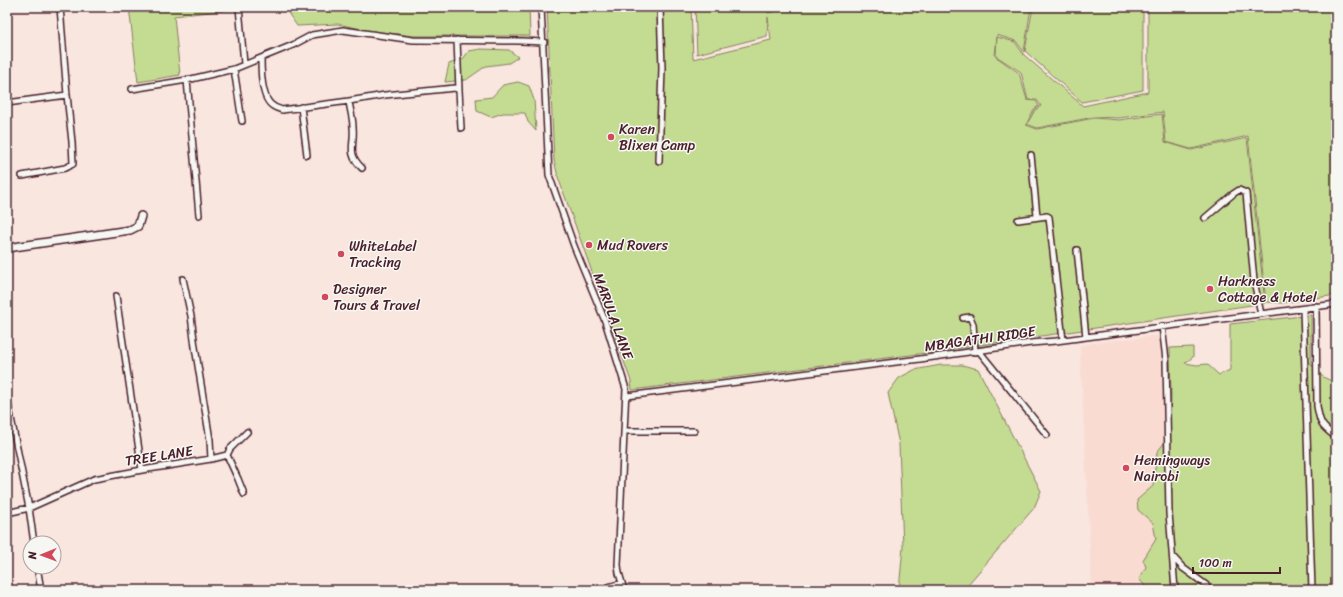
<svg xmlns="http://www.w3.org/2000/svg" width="1343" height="597" font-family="Sriracha,sans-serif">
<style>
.built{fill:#f9dbd2}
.green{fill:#c4dc92;stroke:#877e5e}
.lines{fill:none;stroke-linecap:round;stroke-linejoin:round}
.street-casing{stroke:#4a1f2b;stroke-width:8}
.secondary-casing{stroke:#4a1f2b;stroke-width:10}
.street{stroke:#f6f6f2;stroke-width:5}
.secondary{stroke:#f6f6f2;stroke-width:7}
.poi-dot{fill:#d1495b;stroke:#f6f6f2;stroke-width:1.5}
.labels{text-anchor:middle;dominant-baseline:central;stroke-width:3;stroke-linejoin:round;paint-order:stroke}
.poi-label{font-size:14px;fill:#4a1f2b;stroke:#f6f6f2;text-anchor:start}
.street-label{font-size:14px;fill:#4a1f2b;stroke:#f6f6f2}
</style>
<rect width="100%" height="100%" fill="#f8e6df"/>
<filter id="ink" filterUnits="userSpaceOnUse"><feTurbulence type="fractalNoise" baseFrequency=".025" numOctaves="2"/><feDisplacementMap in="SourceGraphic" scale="8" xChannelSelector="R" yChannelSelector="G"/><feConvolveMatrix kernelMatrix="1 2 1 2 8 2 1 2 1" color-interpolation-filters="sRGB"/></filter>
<g filter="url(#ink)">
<!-- built -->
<path class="built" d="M 1160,335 L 1173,590 L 1092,590 L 1080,346 L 1093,343 Z"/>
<!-- green -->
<path class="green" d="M 129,7 L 230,7 L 227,10 L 174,16 L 180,75 L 138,82 Z
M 284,7 L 529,7 L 530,36 L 413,36 L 371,31 L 338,24 L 297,26 Z
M 547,7 L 691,7 L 693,59 L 771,40 L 768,17 L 767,36 L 697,54 L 695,7 L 775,7 L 768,9 L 768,13 L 792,7 L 1031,7 L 1024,52 L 1016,41 L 997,35 L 995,56 L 1019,73 L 1027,100 L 1036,101 L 1039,106 L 1034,109 L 1026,125 L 1037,129 L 1094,118 L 1119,120 L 1162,114 L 1165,142 L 1191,150 L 1247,138 L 1265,303 L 926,353 L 632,390 L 631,381 L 558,177 L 554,160 Z
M 1033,7 L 1143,7 L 1143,90 L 1082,102 L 1025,51 Z
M 1148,7 L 1336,7 L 1336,295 L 1282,303 L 1266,302 L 1248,136 L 1191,149 L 1166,142 L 1163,112 L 1119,118 L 1094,117 L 1037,128 L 1027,124 L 1035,110 L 1041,106 L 1037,100 L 1028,100 L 1021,72 L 996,56 L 997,37 L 1015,42 L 1024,55 L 1083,106 L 1148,92 Z
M 481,49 L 509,50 L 518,57 L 509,63 L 486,66 L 466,80 L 445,82 L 449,64 L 463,59 L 469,51 Z
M 518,82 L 529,86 L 534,100 L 536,131 L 528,122 L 525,113 L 503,113 L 491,117 L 477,111 L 476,99 L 492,97 L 503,85 Z
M 1311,315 L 1311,364 L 1323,377 L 1336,383 L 1336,590 L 1146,590 L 1145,586 L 1139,579 L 1146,567 L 1143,560 L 1156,539 L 1153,523 L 1138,510 L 1137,500 L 1153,486 L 1157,452 L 1170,436 L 1171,395 L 1170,348 L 1193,347 L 1193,357 L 1185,363 L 1197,365 L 1207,364 L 1219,375 L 1230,370 L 1230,324 Z
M 941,365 L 962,365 L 978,369 L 1041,491 L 1034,508 L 963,590 L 899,590 L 903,547 L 899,444 L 888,393 L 899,378 L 914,370 Z"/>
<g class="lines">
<defs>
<path id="street" d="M 239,7 L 244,64
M 541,7 L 549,175 L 574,246 L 605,321 L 626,389 L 618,565 L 619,573 L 624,590
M 457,40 L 459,90
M 261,58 C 261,71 261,99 273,106 C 275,108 280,109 282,110 L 349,101 C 350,110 353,118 353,127 C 355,146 346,153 362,168
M 234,69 L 242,121
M 187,80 L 199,215
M 132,89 L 187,80 L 234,69 L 293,45 L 312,35 L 343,30 L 413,40 L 521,41 L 544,42
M 349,101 L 385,95 L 455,88 L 459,90 L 461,128
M 7,103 L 67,95
M 301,107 L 307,155
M 1031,155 L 1037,216
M 659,161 L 662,68 L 660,7
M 22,176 L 65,168 L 73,164 L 72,142 L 67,95 L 60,7
M 1205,218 L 1233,194 L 1239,190 L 1246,193 L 1254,281 L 1261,314
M 1018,220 L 1047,216 L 1049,217 L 1063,340
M 1077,250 L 1086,337
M 116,296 L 142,470
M 1316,306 L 1317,406 C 1320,424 1321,426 1336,437
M 1303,309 L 1312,590
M 963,318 L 970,317 L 973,324 L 975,352
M 1162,326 L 1166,360 L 1169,513 L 1175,590
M 979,351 L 1047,435
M 627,396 L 920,359 L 1031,343 L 1056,341 L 1336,304
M 7,398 L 29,508 L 34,543
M 625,431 L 694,431
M 227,455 L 238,479 L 244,494
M 211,459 L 227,455 L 230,449 L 247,432
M 7,513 L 29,508 L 94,479 L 142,470 L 211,459 L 210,440 L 195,347 L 191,316 L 183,279
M 1173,557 L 1183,568 L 1206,585 L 1208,590
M 37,567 L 41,590
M 597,590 L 622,583"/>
<path id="secondary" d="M 7,248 L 130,230 L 138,226 L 141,216"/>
</defs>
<!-- street casing -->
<use href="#street" class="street-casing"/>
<!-- secondary casing -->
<use href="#secondary" class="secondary-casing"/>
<!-- street -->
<use href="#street" class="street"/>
<!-- secondary -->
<use href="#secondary" class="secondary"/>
</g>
</g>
<!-- markers -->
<g class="poi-dot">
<circle cx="611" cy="137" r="4"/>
<circle cx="589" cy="245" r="4"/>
<circle cx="341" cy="254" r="4"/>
<circle cx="1210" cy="289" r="4"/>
<circle cx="325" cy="297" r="4"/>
<circle cx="1126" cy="468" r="4"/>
</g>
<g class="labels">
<!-- poi labels -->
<g class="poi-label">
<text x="619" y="129">Karen<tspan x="619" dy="16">Blixen Camp</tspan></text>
<text x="597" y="245">Mud Rovers</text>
<text x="349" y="246">WhiteLabel<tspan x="349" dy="16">Tracking</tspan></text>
<text x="1218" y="281">Harkness<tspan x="1218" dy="16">Cottage &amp; Hotel</tspan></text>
<text x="333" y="289">Designer<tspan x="333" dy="16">Tours &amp; Travel</tspan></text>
<text x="1134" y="460">Hemingways<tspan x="1134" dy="16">Nairobi</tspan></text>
</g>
<!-- street labels -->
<g class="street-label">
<text transform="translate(613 316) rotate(70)">MARULA LANE</text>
<text transform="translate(980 339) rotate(-8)">MBAGATHI RIDGE</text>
<text transform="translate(159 456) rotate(-9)">TREE LANE</text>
</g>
</g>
<!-- margin -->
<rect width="1343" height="597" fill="none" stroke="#f6f6f2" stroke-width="24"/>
<rect x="12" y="12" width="1319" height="573" fill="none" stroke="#4a1f2b" stroke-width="1.5" filter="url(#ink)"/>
<!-- north arrow -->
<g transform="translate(42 555) rotate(269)"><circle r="19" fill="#f6f6f2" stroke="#b1a0a2"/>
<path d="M0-3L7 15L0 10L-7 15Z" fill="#d1495b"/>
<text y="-6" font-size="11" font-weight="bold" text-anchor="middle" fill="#4a1f2b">N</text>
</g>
<!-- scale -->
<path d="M1193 567v6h87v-6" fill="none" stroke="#4a1f2b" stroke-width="2"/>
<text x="1199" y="567" font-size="12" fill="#4a1f2b" stroke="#f6f6f2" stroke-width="3" paint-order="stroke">100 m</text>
</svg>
